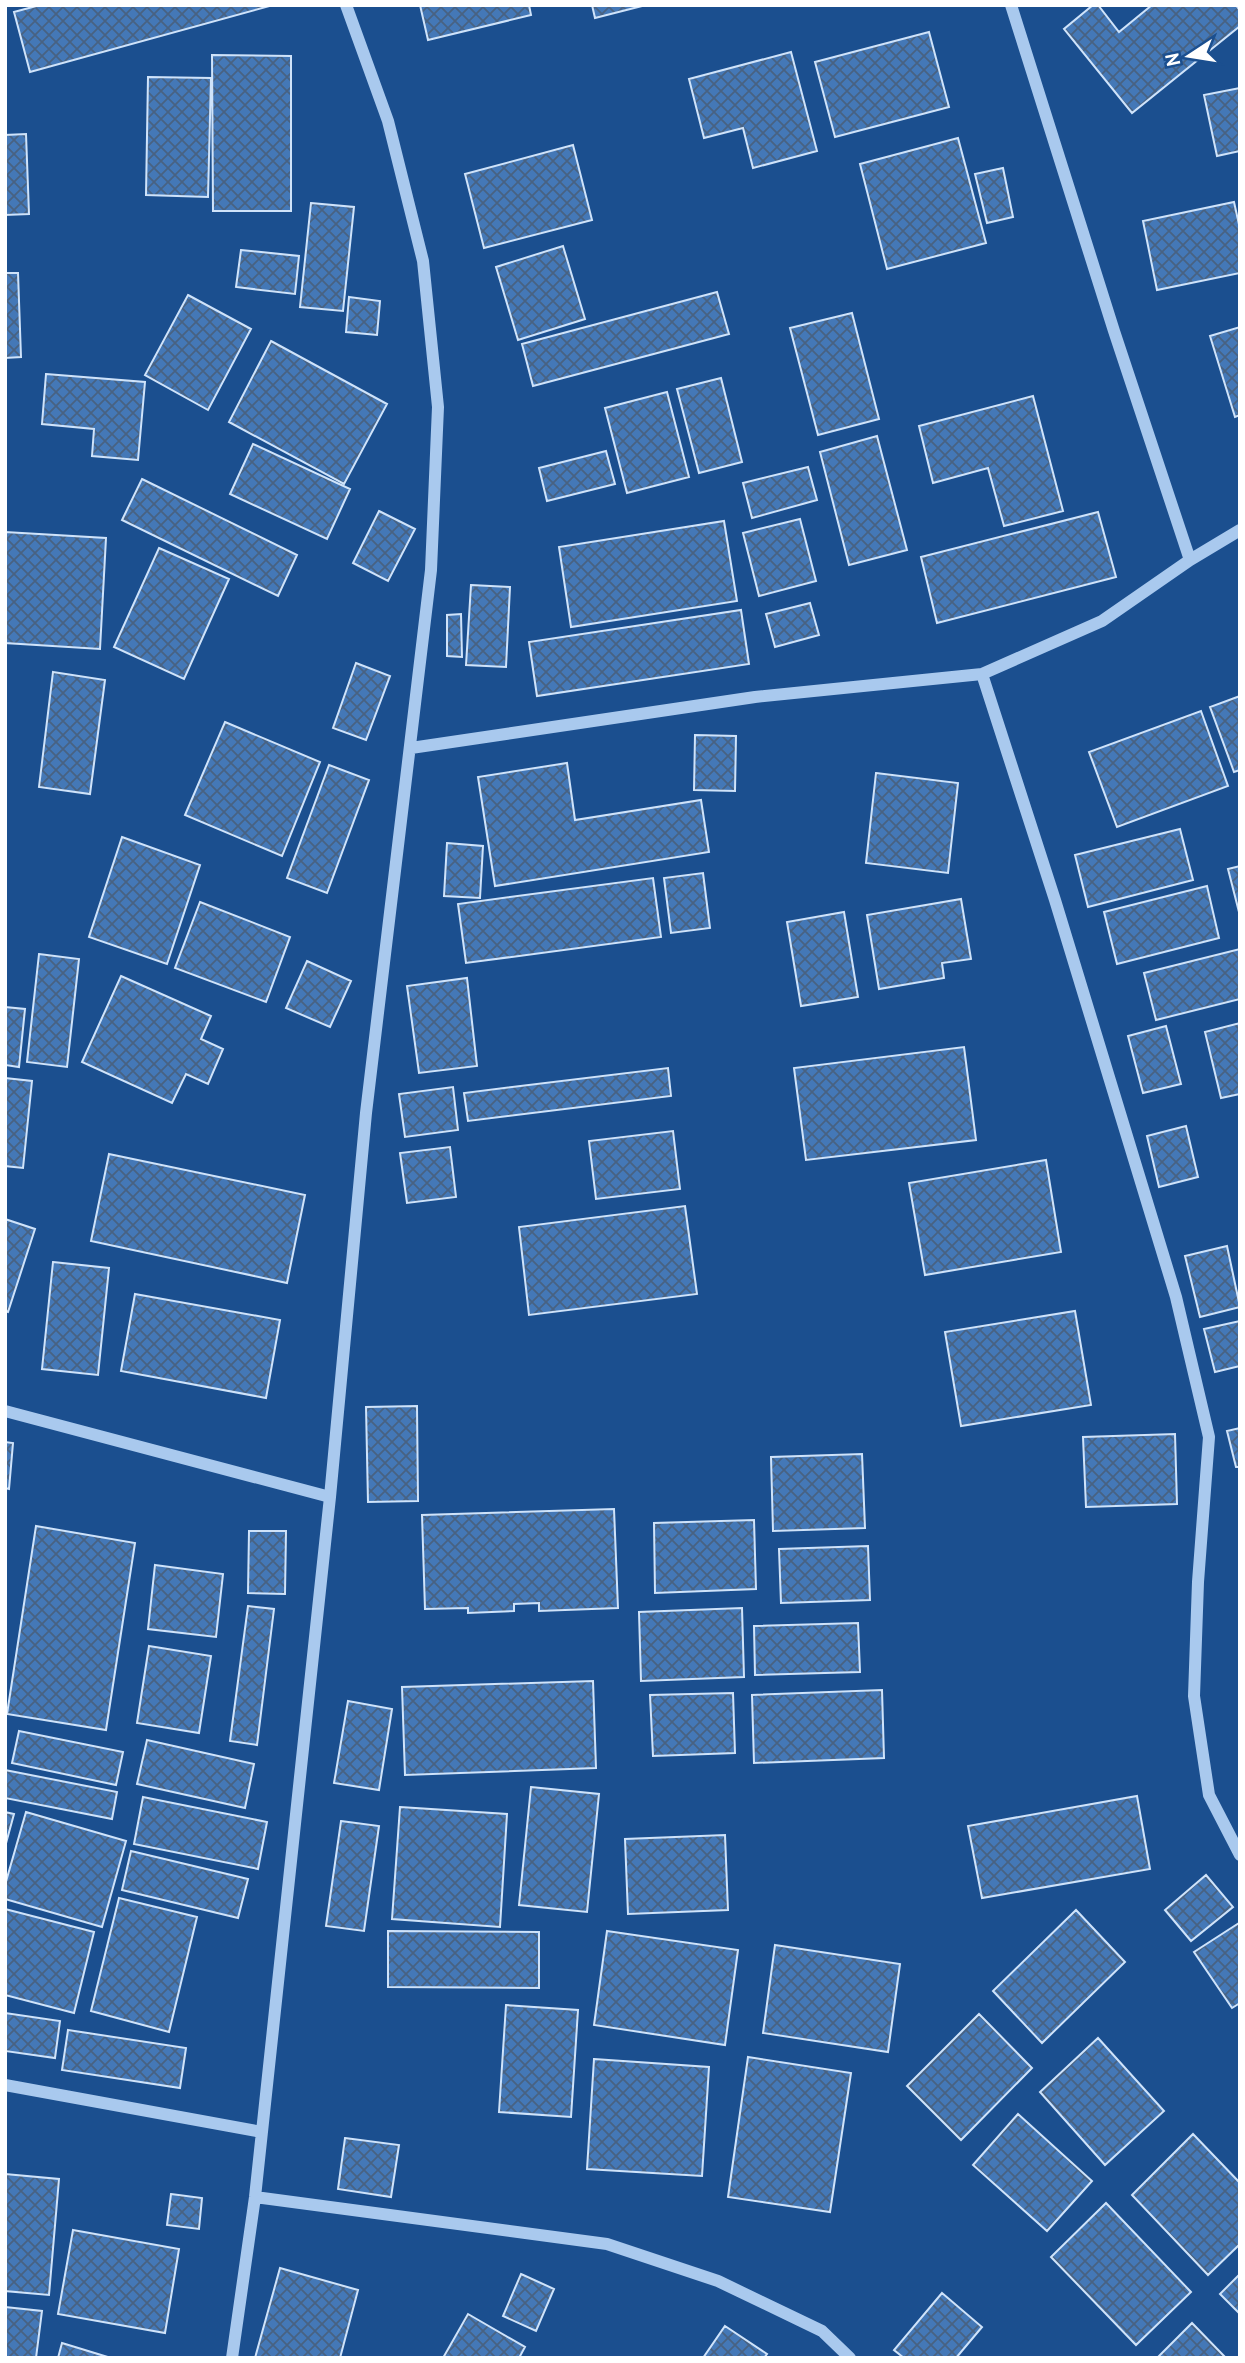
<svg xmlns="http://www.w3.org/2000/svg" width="1245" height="2363" font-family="'PT Sans',sans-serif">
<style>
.building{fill:url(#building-cross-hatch);stroke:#cfe3fa;stroke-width:2}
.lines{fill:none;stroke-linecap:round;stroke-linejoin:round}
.minor{stroke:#a9c9ee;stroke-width:12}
</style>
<defs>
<pattern id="building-cross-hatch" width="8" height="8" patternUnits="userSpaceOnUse" patternTransform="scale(1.75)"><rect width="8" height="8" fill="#4478b7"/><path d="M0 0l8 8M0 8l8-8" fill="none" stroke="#486282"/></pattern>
</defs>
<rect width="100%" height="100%" fill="#1b4f8f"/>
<!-- building -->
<path class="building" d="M 40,5 L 273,5 L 30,72 L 14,12 Z
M 420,5 L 529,5 L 531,15 L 428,40 Z
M 592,5 L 646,5 L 595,18 Z
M 1093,5 L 1098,5 L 1119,32 L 1152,5 L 1236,5 L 1240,11 L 1240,26 L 1132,113 L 1064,29 Z
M 929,32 L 949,107 L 835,137 L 815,62 Z
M 791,52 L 817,151 L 753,168 L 743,128 L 704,138 L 689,79 Z
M 212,55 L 291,56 L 291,211 L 213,211 Z
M 148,77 L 211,78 L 208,197 L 146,195 Z
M 1240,88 L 1240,151 L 1217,156 L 1204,95 Z
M 26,134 L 29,214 L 5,215 L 5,135 Z
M 958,138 L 986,243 L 887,269 L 860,164 Z
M 573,145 L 592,220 L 484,248 L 465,174 Z
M 1003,168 L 1013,217 L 987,223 L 975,174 Z
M 1234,202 L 1240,229 L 1240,273 L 1157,290 L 1143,221 Z
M 311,203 L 354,207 L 343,311 L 300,307 Z
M 563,246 L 585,319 L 518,340 L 496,267 Z
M 241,250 L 299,256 L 295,294 L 236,287 Z
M 5,273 L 18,273 L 21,357 L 5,358 Z
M 717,292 L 729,334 L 533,386 L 522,344 Z
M 188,295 L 251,329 L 208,410 L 145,375 Z
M 349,297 L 380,301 L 377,335 L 346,332 Z
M 852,313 L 879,419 L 818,435 L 790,328 Z
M 1240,327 L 1240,415 L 1235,417 L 1210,336 Z
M 271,341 L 387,404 L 344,484 L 229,422 Z
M 46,374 L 145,382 L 138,460 L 92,456 L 94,429 L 42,424 Z
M 721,378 L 742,462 L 699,473 L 677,389 Z
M 667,392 L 689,477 L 627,493 L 605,408 Z
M 1033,396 L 1063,511 L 1004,526 L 988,468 L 933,483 L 919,426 Z
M 877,436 L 907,550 L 849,565 L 820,452 Z
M 253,444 L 350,489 L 327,539 L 230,494 Z
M 606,451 L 615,484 L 547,501 L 539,468 Z
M 808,467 L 817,500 L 752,518 L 743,483 Z
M 142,479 L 297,555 L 278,596 L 122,520 Z
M 379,511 L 415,529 L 388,581 L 353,563 Z
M 1098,512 L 1116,577 L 937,623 L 921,557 Z
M 800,519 L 816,581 L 759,596 L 743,533 Z
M 724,521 L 737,601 L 571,627 L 559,547 Z
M 5,532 L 106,538 L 100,649 L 5,643 Z
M 159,548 L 229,579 L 184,679 L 114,647 Z
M 471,585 L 510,587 L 506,667 L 466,665 Z
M 810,603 L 819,635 L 775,647 L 766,614 Z
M 741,610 L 749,664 L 537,696 L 529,642 Z
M 461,614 L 462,657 L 447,656 L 447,615 Z
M 356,663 L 390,676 L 366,740 L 333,728 Z
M 53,672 L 105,680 L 90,794 L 39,787 Z
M 1240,696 L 1240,770 L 1234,772 L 1210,707 Z
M 1201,711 L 1228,786 L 1117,827 L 1089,752 Z
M 225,722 L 320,762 L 282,856 L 185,815 Z
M 695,735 L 736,736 L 735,791 L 694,790 Z
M 567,763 L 575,820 L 701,800 L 709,852 L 495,886 L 478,777 Z
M 329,765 L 369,780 L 327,893 L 287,878 Z
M 876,773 L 958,783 L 948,873 L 866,863 Z
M 1180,829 L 1193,880 L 1088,907 L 1075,855 Z
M 122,837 L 200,865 L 167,964 L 89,937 Z
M 447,843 L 483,846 L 480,898 L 444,896 Z
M 1240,866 L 1240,911 L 1239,912 L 1228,869 Z
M 703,873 L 710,928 L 671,933 L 664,878 Z
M 653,878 L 661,937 L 466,963 L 458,904 Z
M 1207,886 L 1219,938 L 1117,964 L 1104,912 Z
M 961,899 L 971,959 L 942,963 L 944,978 L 879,989 L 867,915 Z
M 200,902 L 290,937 L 266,1002 L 175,968 Z
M 844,912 L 858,997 L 801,1006 L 787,922 Z
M 1240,949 L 1240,999 L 1156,1020 L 1144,973 Z
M 39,954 L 79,959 L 67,1067 L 27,1062 Z
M 307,961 L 351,981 L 330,1027 L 286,1008 Z
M 121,976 L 211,1016 L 201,1039 L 223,1049 L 208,1084 L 186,1074 L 172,1103 L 82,1062 Z
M 467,978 L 477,1066 L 419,1073 L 407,986 Z
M 5,1007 L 25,1009 L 19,1067 L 5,1065 Z
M 1240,1023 L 1240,1094 L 1221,1098 L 1205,1032 Z
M 1166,1026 L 1181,1084 L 1143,1093 L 1128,1036 Z
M 964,1047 L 976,1140 L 806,1160 L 794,1068 Z
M 668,1068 L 671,1096 L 468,1121 L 464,1093 Z
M 5,1078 L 32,1081 L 23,1168 L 5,1166 Z
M 453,1087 L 458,1130 L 405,1137 L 399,1094 Z
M 1186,1126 L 1198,1177 L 1159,1187 L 1147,1136 Z
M 673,1131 L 680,1189 L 596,1199 L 589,1141 Z
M 450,1147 L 456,1197 L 407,1203 L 400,1153 Z
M 109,1154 L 305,1195 L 287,1283 L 91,1241 Z
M 1046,1160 L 1061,1252 L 925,1275 L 909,1183 Z
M 685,1206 L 697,1294 L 529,1315 L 519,1227 Z
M 5,1219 L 35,1229 L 8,1312 L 5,1311 Z
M 1227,1246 L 1240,1307 L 1200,1317 L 1185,1256 Z
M 53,1262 L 109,1268 L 98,1375 L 42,1369 Z
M 135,1294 L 280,1320 L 266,1398 L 121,1371 Z
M 1075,1311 L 1091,1405 L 961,1426 L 945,1332 Z
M 1240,1321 L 1240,1366 L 1215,1372 L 1204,1329 Z
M 417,1406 L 418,1501 L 368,1502 L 366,1407 Z
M 1240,1428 L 1240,1467 L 1236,1467 L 1227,1431 Z
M 1175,1434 L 1177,1504 L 1086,1507 L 1083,1437 Z
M 5,1442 L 13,1443 L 9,1489 L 5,1488 Z
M 862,1454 L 865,1528 L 773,1531 L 771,1457 Z
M 614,1509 L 618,1608 L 539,1611 L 539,1603 L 514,1604 L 514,1611 L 468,1613 L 468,1608 L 425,1609 L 422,1515 Z
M 754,1520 L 756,1589 L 655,1593 L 654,1523 Z
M 36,1526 L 135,1543 L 106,1730 L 7,1714 Z
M 249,1531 L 286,1531 L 285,1594 L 248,1593 Z
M 868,1546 L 870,1600 L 781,1603 L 779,1549 Z
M 155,1565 L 223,1574 L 216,1637 L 148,1629 Z
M 248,1606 L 274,1609 L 257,1745 L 230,1741 Z
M 742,1608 L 744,1677 L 641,1681 L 639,1612 Z
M 858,1623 L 860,1672 L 755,1675 L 754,1626 Z
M 149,1646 L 211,1656 L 199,1733 L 137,1723 Z
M 593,1681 L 596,1768 L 405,1775 L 402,1687 Z
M 882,1690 L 884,1758 L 754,1763 L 752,1695 Z
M 733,1693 L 735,1753 L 653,1756 L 650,1695 Z
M 348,1701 L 392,1709 L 379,1790 L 334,1783 Z
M 19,1731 L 123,1752 L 116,1785 L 12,1763 Z
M 147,1740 L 254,1764 L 245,1808 L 137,1784 Z
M 5,1770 L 117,1792 L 112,1819 L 5,1798 Z
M 531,1787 L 599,1794 L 587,1912 L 519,1905 Z
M 1137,1796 L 1150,1869 L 982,1898 L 968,1826 Z
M 143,1797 L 267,1822 L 258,1869 L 134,1844 Z
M 400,1807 L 507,1814 L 500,1927 L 392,1919 Z
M 5,1812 L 14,1814 L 5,1847 Z
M 26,1812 L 126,1841 L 102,1927 L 5,1899 L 5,1885 Z
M 341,1821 L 379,1826 L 364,1931 L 326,1926 Z
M 725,1835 L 728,1910 L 628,1914 L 625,1839 Z
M 131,1851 L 248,1879 L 238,1918 L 122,1890 Z
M 1206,1875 L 1233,1907 L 1191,1941 L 1165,1910 Z
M 119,1898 L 197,1917 L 169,2032 L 91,2011 Z
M 5,1909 L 94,1932 L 74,2013 L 5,1995 Z
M 1076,1910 L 1125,1962 L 1042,2043 L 993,1991 Z
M 1239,1923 L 1240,2003 L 1232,2008 L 1194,1952 Z
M 388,1931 L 539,1932 L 539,1988 L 388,1987 Z
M 607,1931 L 738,1950 L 725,2045 L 594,2025 Z
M 775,1945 L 900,1964 L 888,2052 L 763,2033 Z
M 506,2005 L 578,2010 L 571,2117 L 499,2112 Z
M 5,2013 L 60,2021 L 55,2058 L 5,2051 Z
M 979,2014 L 1032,2068 L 961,2140 L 907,2086 Z
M 68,2030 L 186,2048 L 180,2088 L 62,2070 Z
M 1098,2038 L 1164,2111 L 1105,2165 L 1040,2092 Z
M 748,2057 L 851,2073 L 830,2212 L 728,2197 Z
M 594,2059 L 709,2067 L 702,2176 L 587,2169 Z
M 1018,2114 L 1092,2181 L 1047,2231 L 973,2165 Z
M 1193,2134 L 1240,2183 L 1240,2244 L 1208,2275 L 1132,2195 Z
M 345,2138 L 399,2145 L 391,2197 L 338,2189 Z
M 5,2174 L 59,2179 L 49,2295 L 5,2291 Z
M 171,2194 L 202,2198 L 199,2229 L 167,2225 Z
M 1106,2203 L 1191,2292 L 1136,2345 L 1051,2257 Z
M 73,2230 L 179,2249 L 165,2333 L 58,2314 Z
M 280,2268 L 358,2290 L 340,2358 L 255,2358 Z
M 521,2274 L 554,2289 L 536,2331 L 503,2316 Z
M 1240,2274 L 1240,2314 L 1220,2294 Z
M 942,2293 L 982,2327 L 956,2358 L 904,2358 L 894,2350 Z
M 5,2307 L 42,2311 L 36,2358 L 5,2358 Z
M 468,2314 L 525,2347 L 519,2358 L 443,2358 Z
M 1192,2323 L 1226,2358 L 1157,2358 Z
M 725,2326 L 767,2354 L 764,2358 L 703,2358 Z
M 62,2343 L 111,2358 L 58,2358 Z"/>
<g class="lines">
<!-- minor -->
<path class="minor" d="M 1011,5 L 1114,331 L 1190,560
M 982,674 L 1055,900 L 1176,1297 L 1209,1437 L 1198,1582 L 1194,1696 L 1209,1795 L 1240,1855
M 411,748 L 755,697 L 982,674 L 1102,621 L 1190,560 L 1240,530
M 5,1411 L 330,1497
M 5,2085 L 262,2132
M 255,2197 L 607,2244 L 718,2281 L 822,2331 L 850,2358
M 232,2358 L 255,2197 L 330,1497 L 366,1113 L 431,570 L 438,407 L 423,261 L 388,121 L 346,5"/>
</g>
<!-- border -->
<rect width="1245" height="2363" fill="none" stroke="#ffffff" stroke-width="14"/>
<!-- north arrow -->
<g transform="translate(1189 56) rotate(258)" stroke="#1b4f8f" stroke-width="5" paint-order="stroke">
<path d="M0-5L12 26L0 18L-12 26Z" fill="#ffffff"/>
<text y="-10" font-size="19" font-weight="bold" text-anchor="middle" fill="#ffffff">N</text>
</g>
</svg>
